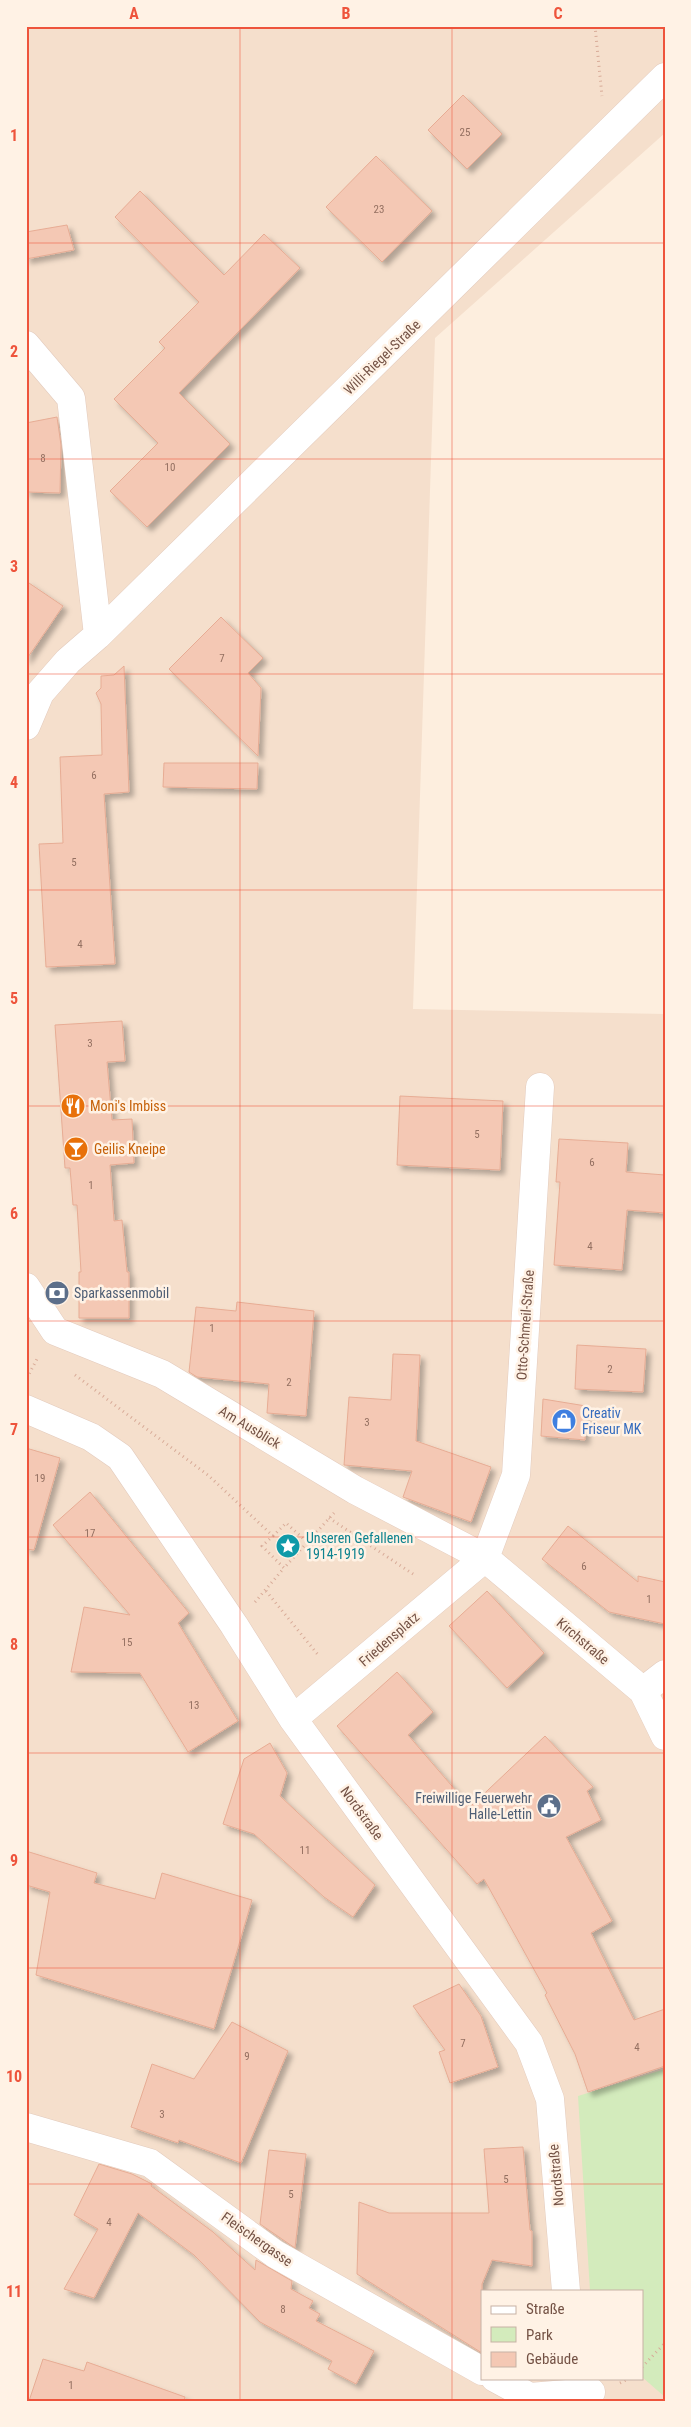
<svg xmlns="http://www.w3.org/2000/svg" width="691" height="2427" font-family="'Roboto Condensed',sans-serif">
<style>
.residential{fill:#f5dfcc;fill-rule:evenodd}
.green{fill:#d3ebbc}
.building{fill:#f4c8b4;stroke:#e7ac94;filter:url(#shadow)}
.lines{fill:none;stroke-linecap:round;stroke-linejoin:round}
.minor-casing{stroke:#e3cbbd;stroke-width:29}
.path{stroke:#d8ab98;stroke-width:3;stroke-dasharray:1 4;stroke-linecap:butt}
.minor{stroke:#fff;stroke-width:28}
.grid{fill:none;stroke:#ee543c;stroke-width:1;stroke-opacity:0.55}
.labels{text-anchor:middle;dominant-baseline:central;stroke-width:5;stroke-linejoin:round;paint-order:stroke}
.number-label{font-size:11px;fill:#947061}
.street-label{font-size:14px;fill:#745245;stroke:#fff2e5}
.food-label{font-size:14px;fill:#c56008;stroke:#fff2e5;text-anchor:start}
.service-label{font-size:14px;fill:#4e5e75;stroke:#fff2e5;text-anchor:start}
.shop-label{font-size:14px;fill:#366cbe;stroke:#fff2e5;text-anchor:start}
.culture-label{font-size:14px;fill:#0d838f;stroke:#fff2e5;text-anchor:start}
.neatline{fill:none;stroke:#ee543c;stroke-width:2}
.grid-label{font-size:16px;text-anchor:middle;font-weight:bold;fill:#ee543c}
</style>
<defs>
<filter id="shadow"><feDropShadow dx="4.5" dy="4.5" stdDeviation="2.5" flood-color="#0004"/></filter>
</defs>
<rect width="100%" height="100%" fill="#fdeede"/>
<!-- residential -->
<path class="residential" d="M 26,26 L 665,26 L 665,133 L 435,338 L 413,1009 L 665,1014 L 665,2401 L 26,2401 ZM 482,2291 L 642,2291 L 642,2378 L 482,2378 Z"/>
<!-- green -->
<path class="green" d="M 665,2069 L 665,2397 L 642,2377 L 642,2291 L 590,2291 L 578,2096 Z"/>
<!-- building -->
<path class="building" d="M 463,95 L 502,134 L 467,169 L 428,130 Z
M 376,156 L 432,211 L 382,262 L 326,207 Z
M 140,191 L 224,275 L 264,234 L 300,268 L 179,393 L 230,444 L 147,527 L 110,491 L 158,443 L 114,399 L 165,348 L 159,342 L 199,302 L 115,217 Z
M 67,225 L 74,250 L 26,259 L 26,232 Z
M 57,417 L 61,445 L 60,493 L 26,492 L 26,423 Z
M 26,581 L 63,606 L 26,660 Z
M 221,617 L 263,658 L 248,673 L 261,688 L 258,756 L 169,669 Z
M 124,666 L 129,792 L 104,794 L 115,964 L 46,967 L 39,844 L 63,843 L 60,757 L 102,755 L 101,704 L 96,693 L 101,688 L 101,676 L 114,675 Z
M 164,763 L 258,763 L 257,789 L 163,787 Z
M 122,1021 L 125,1061 L 107,1062 L 112,1120 L 132,1119 L 134,1163 L 110,1165 L 114,1221 L 122,1220 L 127,1272 L 129,1272 L 129,1318 L 79,1318 L 79,1272 L 81,1272 L 77,1205 L 73,1205 L 70,1168 L 65,1168 L 55,1025 Z
M 400,1096 L 503,1101 L 500,1170 L 397,1165 Z
M 559,1139 L 628,1143 L 626,1172 L 665,1175 L 665,1213 L 627,1210 L 622,1270 L 554,1265 L 560,1182 L 556,1182 Z
M 237,1302 L 314,1311 L 306,1416 L 267,1413 L 269,1384 L 197,1377 L 189,1372 L 196,1307 L 236,1311 Z
M 577,1345 L 646,1349 L 643,1392 L 575,1389 Z
M 393,1354 L 420,1355 L 416,1441 L 491,1467 L 471,1522 L 403,1497 L 412,1471 L 344,1465 L 349,1397 L 391,1400 Z
M 543,1399 L 586,1406 L 585,1440 L 541,1436 Z
M 26,1448 L 60,1458 L 34,1550 L 26,1549 Z
M 90,1492 L 189,1613 L 178,1623 L 238,1721 L 188,1752 L 140,1673 L 71,1672 L 84,1607 L 130,1615 L 53,1525 Z
M 568,1526 L 638,1582 L 638,1576 L 665,1582 L 665,1624 L 609,1612 L 542,1559 Z
M 487,1591 L 544,1653 L 507,1688 L 449,1626 Z
M 397,1672 L 433,1712 L 408,1735 L 470,1807 L 545,1736 L 593,1787 L 587,1791 L 601,1820 L 566,1837 L 612,1921 L 591,1933 L 634,2020 L 665,2009 L 665,2066 L 588,2092 L 575,2054 L 545,1995 L 547,1993 L 484,1879 L 477,1884 L 337,1726 Z
M 270,1743 L 287,1773 L 280,1796 L 375,1885 L 353,1917 L 324,1897 L 254,1834 L 223,1824 L 244,1759 Z
M 26,1851 L 97,1873 L 94,1883 L 155,1899 L 162,1873 L 252,1900 L 214,2029 L 36,1975 L 50,1892 L 26,1885 Z
M 459,1984 L 481,2016 L 498,2067 L 450,2083 L 439,2052 L 445,2050 L 413,2006 Z
M 232,2022 L 288,2051 L 241,2163 L 179,2140 L 178,2143 L 131,2127 L 152,2064 L 194,2079 Z
M 523,2147 L 530,2230 L 532,2231 L 532,2266 L 492,2260 L 482,2284 L 482,2353 L 357,2274 L 359,2202 L 389,2213 L 489,2213 L 484,2149 Z
M 269,2150 L 306,2154 L 295,2248 L 260,2224 Z
M 99,2164 L 132,2174 L 152,2184 L 151,2186 L 213,2232 L 255,2270 L 256,2260 L 292,2281 L 291,2289 L 313,2301 L 309,2308 L 320,2314 L 316,2321 L 374,2351 L 356,2384 L 328,2369 L 332,2361 L 260,2322 L 194,2255 L 138,2213 L 94,2298 L 64,2289 L 98,2229 L 74,2215 Z
M 43,2359 L 84,2371 L 87,2362 L 185,2397 L 184,2401 L 29,2401 Z"/>
<g class="lines">
<defs>
<path id="minor" d="M 26,345 L 71,398 L 98,635
M 26,726 L 40,693 L 68,661 L 98,635 L 665,77
M 26,1287 L 55,1331 L 162,1374 L 355,1490 L 485,1558 L 643,1691 L 665,1736
M 26,1409 L 91,1437 L 120,1457 L 234,1625 L 293,1719 L 529,2043 L 550,2099 L 566,2291
M 485,1558 L 516,1475 L 540,1087
M 643,1691 L 665,1674
M 293,1719 L 485,1558
M 26,2127 L 150,2163 L 275,2254 L 482,2371
M 495,2378 L 530,2397 L 591,2392"/>
</defs>
<!-- minor casing -->
<use href="#minor" class="minor-casing"/>
<!-- path -->
<path class="path" d="M 595,26 L 602,96
M 75,1375 L 209,1476 L 273,1536 L 262,1546 L 284,1568 L 334,1513
M 27,1378 L 38,1357
M 329,1518 L 416,1576
M 273,1536 L 286,1523 L 308,1543
M 266,1591 L 319,1656
M 255,1602 L 284,1568
M 642,2367 L 665,2343
M 620,2383 L 630,2378"/>
<!-- minor -->
<use href="#minor" class="minor"/>
</g>
<!-- grid -->
<path class="grid" d="M 240,26 L 240,2401M 452,26 L 452,2401M 26,243 L 665,243M 26,459 L 665,459M 26,674 L 665,674M 26,890 L 665,890M 26,1106 L 665,1106M 26,1321 L 665,1321M 26,1537 L 665,1537M 26,1753 L 665,1753M 26,1968 L 665,1968M 26,2184 L 665,2184"/>
<!-- icons -->
<defs>
<symbol id="restaurant-disc" viewBox="-11 -11 22 22"><circle r="9.5" fill="#e8710a" stroke="#fff2e5"/><path d="M-5-6h1v4h1v-4h1v4h1v-4h1v5L-1.5 .5V6h-2V.5L-5-1ZM5-6V6H3V1.5H1.5Q1.5-4 5-6Z" fill="#fff"/></symbol>
<symbol id="bar-disc" viewBox="-11 -11 22 22"><circle r="9.5" fill="#e8710a" stroke="#fff2e5"/><path d="M-6-5H6L.8 .8V4.5H3.5V6h-7V4.5H-.8V.8Z" fill="#fff"/></symbol>
<symbol id="bank-disc" viewBox="-11 -11 22 22"><circle r="9.5" fill="#5c6f8a" stroke="#fff2e5"/><path d="M-6-4H6V4H-6ZM0-2.3a2.3 2.3 0 1 0 0 4.6a2.3 2.3 0 1 0 0-4.6Z" fill="#fff"/></symbol>
<symbol id="shop-disc" viewBox="-11 -11 22 22"><circle r="9.5" fill="#3f7fe0" stroke="#fff2e5"/><path d="M-5-2.5h2.3a2.7 3.5 0 0 1 5.4 0H5L5.5 6h-11ZM-1.5-2.5h3a1.5 2.3 0 0 0-3 0Z" fill="#fff"/></symbol>
<symbol id="sight-disc" viewBox="-11 -11 22 22"><circle r="9.5" fill="#0f9aa8" stroke="#fff2e5"/><path d="M0-6L1.8-2.2L6-1.7L2.9 1.2L3.7 5.4L0 3.3L-3.7 5.4L-2.9 1.2L-6-1.7L-1.8-2.2Z" fill="#fff"/></symbol>
<symbol id="civic-disc" viewBox="-11 -11 22 22"><circle r="9.5" fill="#5c6f8a" stroke="#fff2e5"/><path d="M-.6-6.5H3V-4.5H.6V-3L4-1V1h2V6H-6V1h2V-1L-.6-3ZM-1.2 2.5V6h2.4V2.5Z" fill="#fff"/></symbol>
</defs>
<g fill-rule="evenodd">
<use href="#restaurant-disc" x="59" y="1092" width="28" height="28"/>
<use href="#bar-disc" x="62" y="1135" width="28" height="28"/>
<use href="#bank-disc" x="43" y="1279" width="28" height="28"/>
<use href="#shop-disc" x="550" y="1407" width="28" height="28"/>
<use href="#sight-disc" x="274" y="1532" width="28" height="28"/>
<use href="#civic-disc" x="535" y="1792" width="28" height="28"/>
</g>
<g class="labels">
<!-- number labels -->
<g class="number-label">
<text x="465" y="132">25</text>
<text x="379" y="209">23</text>
<text x="43" y="458">8</text>
<text x="170" y="467">10</text>
<text x="222" y="658">7</text>
<text x="94" y="775">6</text>
<text x="74" y="862">5</text>
<text x="80" y="944">4</text>
<text x="90" y="1043">3</text>
<text x="477" y="1134">5</text>
<text x="592" y="1162">6</text>
<text x="91" y="1185">1</text>
<text x="590" y="1246">4</text>
<text x="212" y="1328">1</text>
<text x="610" y="1369">2</text>
<text x="289" y="1382">2</text>
<text x="367" y="1422">3</text>
<text x="40" y="1478">19</text>
<text x="90" y="1533">17</text>
<text x="584" y="1566">6</text>
<text x="649" y="1599">1</text>
<text x="127" y="1642">15</text>
<text x="194" y="1705">13</text>
<text x="305" y="1850">11</text>
<text x="463" y="2043">7</text>
<text x="637" y="2047">4</text>
<text x="247" y="2056">9</text>
<text x="162" y="2114">3</text>
<text x="506" y="2179">5</text>
<text x="291" y="2194">5</text>
<text x="109" y="2222">4</text>
<text x="283" y="2309">8</text>
<text x="71" y="2385">1</text>
</g>
<!-- street labels -->
<g class="street-label">
<text transform="translate(382 357) rotate(-44)">Willi-Riegel-Straße</text>
<text transform="translate(525 1325) rotate(-86)">Otto-Schmeil-Straße</text>
<text transform="translate(250 1427) rotate(31)">Am Ausblick</text>
<text transform="translate(389 1639) rotate(-41)">Friedensplatz</text>
<text transform="translate(583 1641) rotate(40)">Kirchstraße</text>
<text transform="translate(362 1813) rotate(54)">Nordstraße</text>
<text transform="translate(556 2175) rotate(-95)">Nordstraße</text>
<text transform="translate(257 2239) rotate(35)">Fleischergasse</text>
</g>
<!-- food labels -->
<g class="food-label">
<text x="90" y="1106">Moni's Imbiss</text>
<text x="94" y="1149">Geilis Kneipe</text>
</g>
<!-- service labels -->
<g class="service-label">
<text x="74" y="1293">Sparkassenmobil</text>
<text x="532" y="1798" text-anchor="end">Freiwillige Feuerwehr<tspan x="532" dy="16">Halle-Lettin</tspan></text>
</g>
<!-- shop labels -->
<g class="shop-label">
<text x="582" y="1413">Creativ<tspan x="582" dy="16">Friseur MK</tspan></text>
</g>
<!-- culture labels -->
<g class="culture-label">
<text x="306" y="1538">Unseren Gefallenen<tspan x="306" dy="16">1914-1919</tspan></text>
</g>
</g>
<!-- border -->
<rect width="691" height="2427" fill="none" stroke="#fff2e5" stroke-width="55"/>
<!-- legend -->
<rect x="481" y="2290" width="162" height="90" fill="#fff2e5" stroke="#c7b2a5"/>
<rect x="491" y="2306" width="25" height="8" fill="#ffffff" stroke="#c7b2a5"/>
<text x="526" y="2314" font-size="15" fill="#745245">Straße</text>
<rect x="491" y="2327" width="25" height="15" fill="#d3ebbc" stroke="#c7b2a5"/>
<text x="526" y="2340" font-size="15" fill="#745245">Park</text>
<rect x="491" y="2352" width="25" height="15" fill="#f4c8b4" stroke="#c7b2a5"/>
<text x="526" y="2364" font-size="15" fill="#745245">Gebäude</text>
<rect x="28" y="28" width="636" height="2372" class="neatline"/>
<g class="grid-label">
<text x="134" y="19">A</text>
<text x="346" y="19">B</text>
<text x="558" y="19">C</text>
<text x="14" y="141">1</text>
<text x="14" y="357">2</text>
<text x="14" y="572">3</text>
<text x="14" y="788">4</text>
<text x="14" y="1004">5</text>
<text x="14" y="1219">6</text>
<text x="14" y="1435">7</text>
<text x="14" y="1650">8</text>
<text x="14" y="1866">9</text>
<text x="14" y="2082">10</text>
<text x="14" y="2297">11</text>
</g>
</svg>
